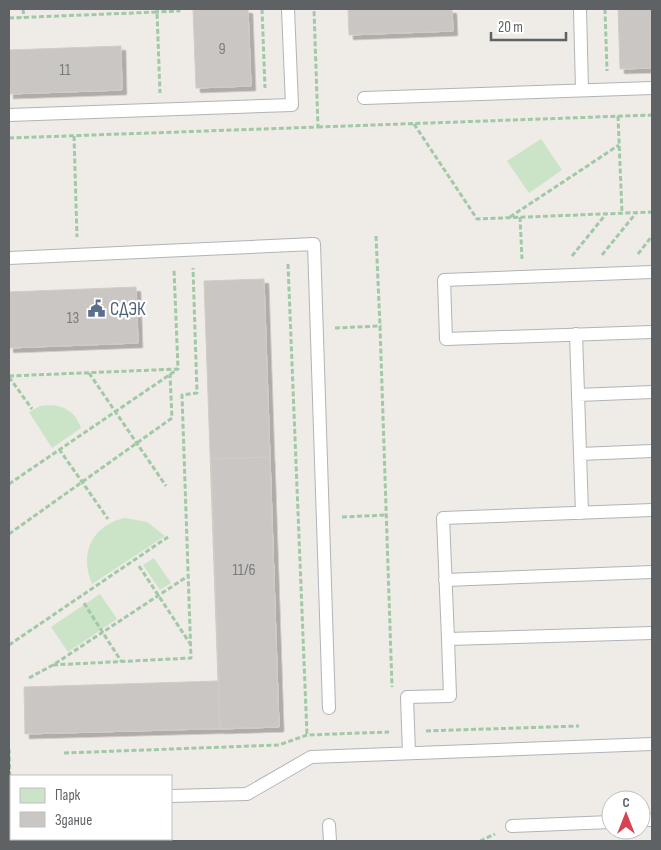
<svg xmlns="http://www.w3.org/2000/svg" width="661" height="850" font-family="'Sofia Sans Condensed',sans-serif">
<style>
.park{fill:#cbe3c6}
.building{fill:#cac6c3;stroke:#d3ccc5;filter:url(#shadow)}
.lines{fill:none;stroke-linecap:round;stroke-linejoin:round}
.service-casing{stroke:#b1b4b7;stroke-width:14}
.path{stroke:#a2c9a7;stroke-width:3;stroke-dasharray:5 2.5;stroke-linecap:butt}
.service{stroke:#fff;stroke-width:12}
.labels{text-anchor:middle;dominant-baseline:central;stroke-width:4.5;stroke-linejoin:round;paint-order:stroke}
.number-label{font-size:16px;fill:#797b7c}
.service-label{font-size:19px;fill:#4e5e75;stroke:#fff;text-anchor:start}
</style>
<defs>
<filter id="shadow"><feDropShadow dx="4.5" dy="4.5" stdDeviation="0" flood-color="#0004"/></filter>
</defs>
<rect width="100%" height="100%" fill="#efebe6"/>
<!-- park -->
<path class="park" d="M 541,139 L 562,170 L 529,193 L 507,161 Z
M 40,406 C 59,403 75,409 81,428 L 52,448 L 29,412 Z
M 125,518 L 147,522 L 165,536 L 92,584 C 79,554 92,525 125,518 Z
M 154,558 L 171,583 L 160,590 L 143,565 Z
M 100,594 L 117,619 L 68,652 L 51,627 Z"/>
<!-- building -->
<path class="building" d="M 193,9 L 248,9 L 251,86 L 196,88 Z
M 348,9 L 452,9 L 453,31 L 349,35 Z
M 618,9 L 652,9 L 652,68 L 620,69 Z
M 121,46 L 122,90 L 9,94 L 9,50 Z
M 264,279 L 279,727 L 25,734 L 24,687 L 218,681 L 204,281 Z
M 136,287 L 138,343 L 9,348 L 9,292 Z
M 270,457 L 279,727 L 220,729 L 211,459 Z"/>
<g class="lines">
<defs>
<path id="service" d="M 580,9 L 582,90
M 364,98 L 652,88
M 9,115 L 292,105 L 288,9
M 9,258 L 314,244 L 329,708
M 652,272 L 444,280 L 446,339 L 652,332
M 576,334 L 582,513
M 578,395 L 652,392
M 580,454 L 652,451
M 652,510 L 443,518 L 448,639 L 652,633
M 445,580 L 652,572
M 409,753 L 407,697 L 450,696 L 448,639
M 171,796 L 247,794 L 311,757 L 652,744
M 9,798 L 11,798
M 641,820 L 652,820
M 329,825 L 330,841
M 512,826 L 611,822"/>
</defs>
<!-- service casing -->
<use href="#service" class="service-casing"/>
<!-- path -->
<path class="path" d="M 23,9 L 24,17
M 157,9 L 157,12 L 179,11 L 179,9
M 262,9 L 265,88
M 605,9 L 607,71
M 9,18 L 157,12 L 160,93
M 618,116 L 622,213
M 414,124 L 477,219 L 652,212
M 318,127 L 652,115
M 74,136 L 77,237
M 9,138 L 318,127 L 314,9
M 510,217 L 619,145
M 520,217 L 522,259
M 376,236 L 380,326
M 638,254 L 652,236
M 602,255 L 636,213
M 572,256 L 606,214
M 288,264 L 307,735
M 335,328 L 380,326 L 392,687
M 89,373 L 166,486
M 9,376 L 178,369 L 174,269
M 9,377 L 32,409
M 59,449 L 108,519
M 9,484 L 178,369
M 342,517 L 386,515
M 9,534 L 172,418 L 170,374
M 139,566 L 191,645
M 84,603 L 121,661
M 9,645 L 168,537
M 53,665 L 191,658 L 182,395 L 197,393 L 193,268
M 29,678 L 53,665 L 188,576
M 426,731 L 579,726
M 9,749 L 10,780
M 64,753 L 279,745 L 307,735 L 389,732
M 626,833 L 626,841
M 480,841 L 495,834"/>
<!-- service -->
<use href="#service" class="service"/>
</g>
<!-- icons -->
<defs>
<symbol id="civic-bare" viewBox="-9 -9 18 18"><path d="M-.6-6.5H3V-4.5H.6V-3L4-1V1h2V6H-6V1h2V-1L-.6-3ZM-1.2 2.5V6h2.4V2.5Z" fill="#5c6f8a" stroke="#fff" stroke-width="2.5" paint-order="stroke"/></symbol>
</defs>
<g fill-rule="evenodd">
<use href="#civic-bare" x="84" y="296" width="25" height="25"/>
</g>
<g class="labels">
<!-- number labels -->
<g class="number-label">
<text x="222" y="49">9</text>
<text x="65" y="70">11</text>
<text x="73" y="318">13</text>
<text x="244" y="570">11/6</text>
</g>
<!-- service labels -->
<g class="service-label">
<text x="110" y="309">СДЭК</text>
</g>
</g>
<!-- border -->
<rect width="661" height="850" fill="none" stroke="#5e6265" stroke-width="20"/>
<!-- legend -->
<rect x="10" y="775" width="162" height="65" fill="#ffffff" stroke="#bfc0c1"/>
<rect x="20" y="788" width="25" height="15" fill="#cbe3c6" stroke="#bfc0c1"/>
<text x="55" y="800" font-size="15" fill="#5e6265">Парк</text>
<rect x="20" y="812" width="25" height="15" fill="#cac6c3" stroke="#bfc0c1"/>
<text x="55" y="825" font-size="15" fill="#5e6265">Здание</text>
<!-- north arrow -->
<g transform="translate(626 815)"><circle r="24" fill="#ffffff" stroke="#bfc0c1"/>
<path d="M0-4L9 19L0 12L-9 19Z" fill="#d84352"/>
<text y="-8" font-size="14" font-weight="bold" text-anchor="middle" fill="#5e6265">С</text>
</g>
<!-- scale -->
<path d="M491 32v8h75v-8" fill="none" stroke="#5e6265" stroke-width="2.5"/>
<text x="498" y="32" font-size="15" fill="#5e6265" stroke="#ffffff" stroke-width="4" paint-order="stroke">20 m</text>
</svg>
